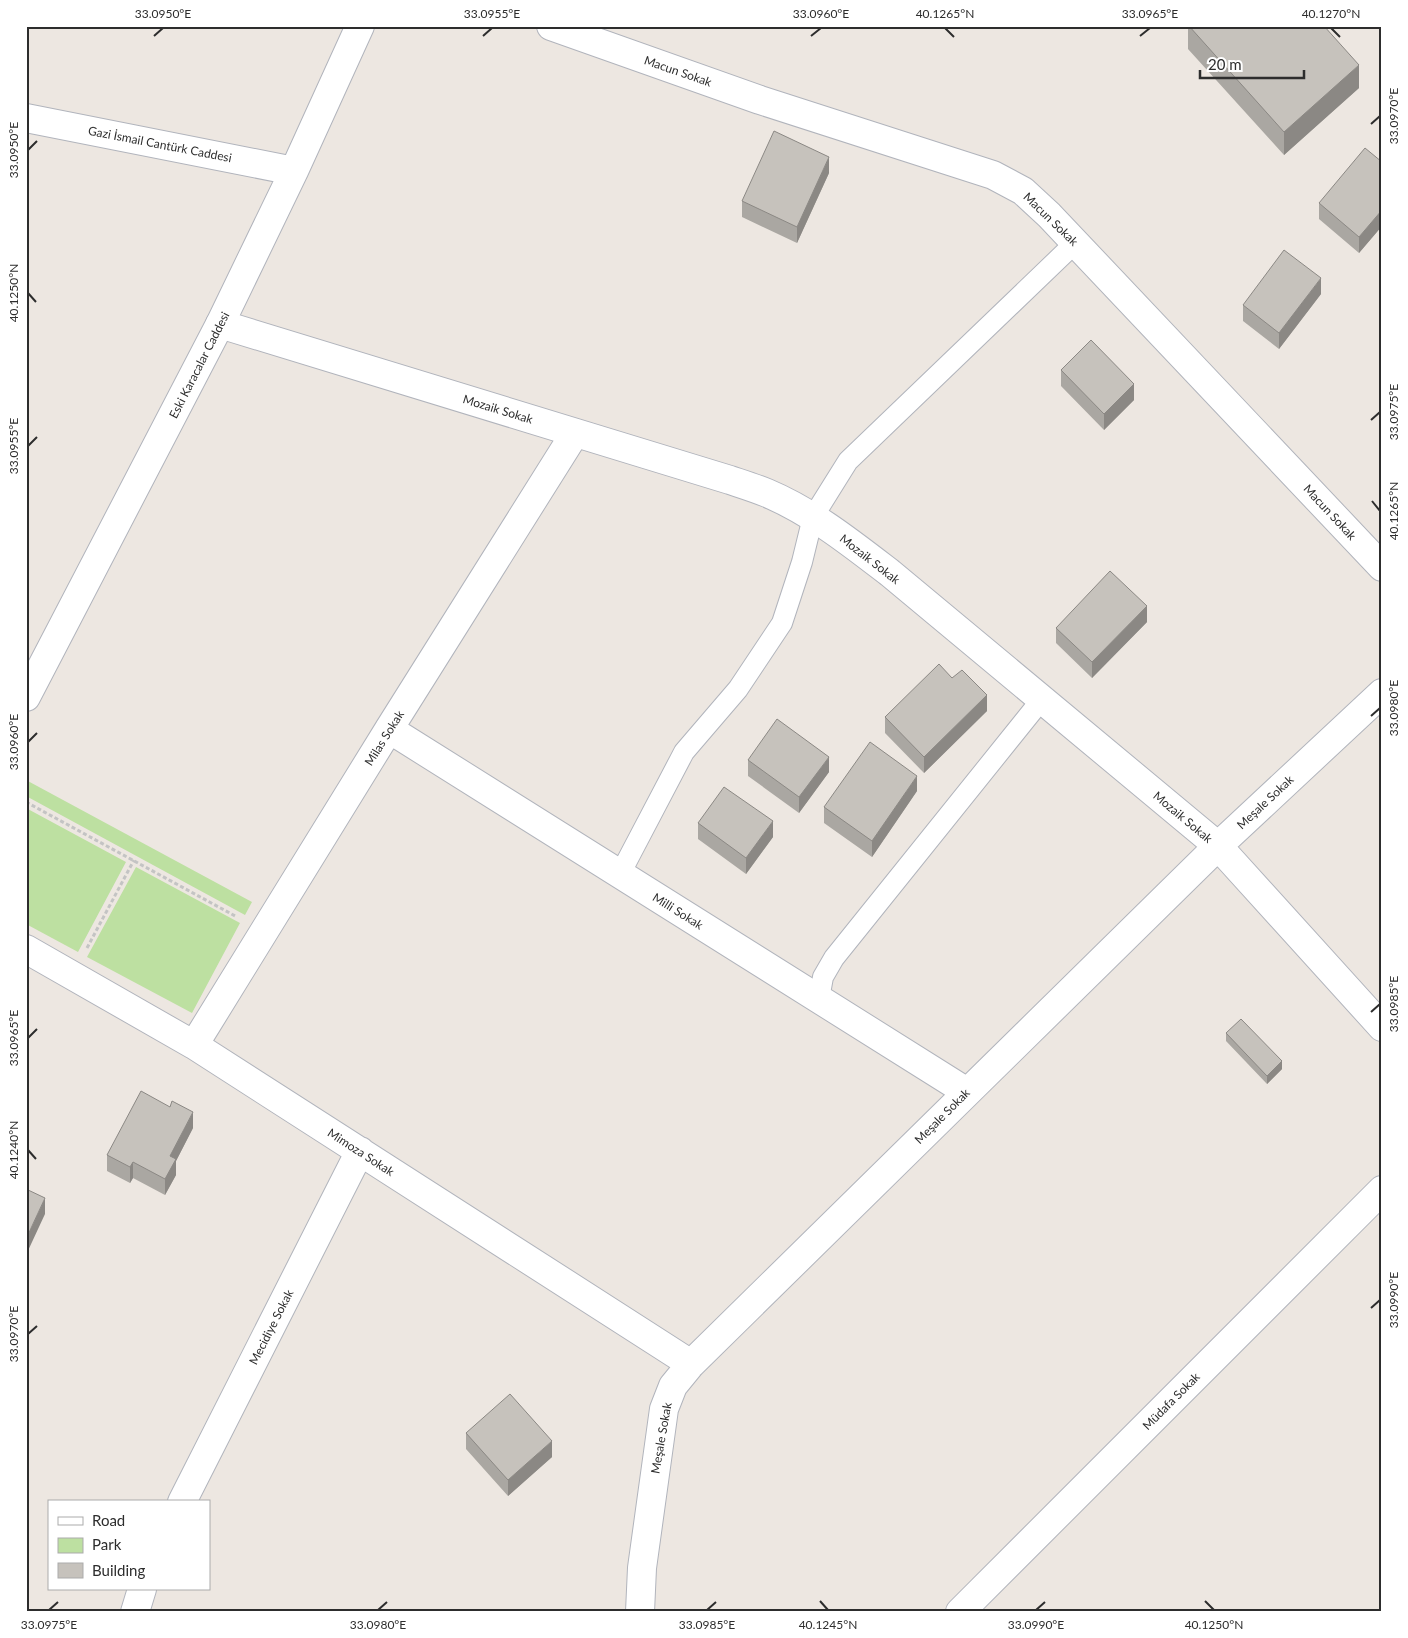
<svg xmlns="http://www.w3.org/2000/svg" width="1408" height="1638" font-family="Lato,sans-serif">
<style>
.green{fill:#bde0a1}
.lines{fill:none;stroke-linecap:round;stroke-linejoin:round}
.service-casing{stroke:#b1b4bc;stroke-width:22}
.minor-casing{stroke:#b1b4bc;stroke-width:30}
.tertiary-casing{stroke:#b1b4bc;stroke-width:30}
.path{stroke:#c4c4c4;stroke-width:3;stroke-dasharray:4 2.5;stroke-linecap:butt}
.service{stroke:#fff;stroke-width:20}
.minor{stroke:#fff;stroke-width:28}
.tertiary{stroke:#fff;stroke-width:28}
.wall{fill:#aaa7a2}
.shaded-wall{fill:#8b8884}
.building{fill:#c6c2bc;stroke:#8b8884}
.ticks{fill:none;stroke:#2d2d2d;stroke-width:2}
.labels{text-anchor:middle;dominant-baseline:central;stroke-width:4.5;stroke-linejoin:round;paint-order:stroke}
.street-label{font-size:12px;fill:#2d2d2d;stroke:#fff}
.neatline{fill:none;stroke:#2d2d2d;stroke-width:2}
.ticks-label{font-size:12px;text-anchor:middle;fill:#2d2d2d}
</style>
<rect width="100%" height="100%" fill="#ede7e1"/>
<!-- green -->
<path class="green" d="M 26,780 L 252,902 L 245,915 L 26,796 Z
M 26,808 L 126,862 L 78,952 L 26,924 Z
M 136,867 L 240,923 L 192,1013 L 87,957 Z"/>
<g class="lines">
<defs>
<path id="service" d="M 620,874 L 684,752 L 738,689 L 782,623 L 802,562 L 813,517 L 848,461 L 1075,243
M 819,999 L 823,977 L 834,958 L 1042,699"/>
<path id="minor" d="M 551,26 L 760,100 L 993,175 L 1023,191 L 1049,215 L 1382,567
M 220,324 L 730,480 C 742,484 755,488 767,493 C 812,512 851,543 890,573 L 1218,846 L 1382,1027
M 389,729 L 967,1092
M 26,949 L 194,1045 L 691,1364
M 194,1045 L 389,729 L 575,433
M 182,1502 L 360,1151
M 135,1612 L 142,1589
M 640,1612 L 642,1568 L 664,1409 L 673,1386 L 691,1364 L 1218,846 L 1382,693
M 960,1612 L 1382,1190"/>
<path id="tertiary" d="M 26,118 L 294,171
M 26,697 L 220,324 L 294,171 L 360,26"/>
</defs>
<!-- service casing -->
<use href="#service" class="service-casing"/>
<!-- minor casing -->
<use href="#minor" class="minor-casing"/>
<!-- tertiary casing -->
<use href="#tertiary" class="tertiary-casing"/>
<!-- path -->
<path class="path" d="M 26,802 L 237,917
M 87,948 L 134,860"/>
<!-- service -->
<use href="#service" class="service"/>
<!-- minor -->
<use href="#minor" class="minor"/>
<!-- tertiary -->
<use href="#tertiary" class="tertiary"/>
</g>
<!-- wall -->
<path class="wall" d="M 1188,26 L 1324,26 L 1359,88 L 1284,155 L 1188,49 Z
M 1382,162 L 1382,226 L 1359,253 L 1319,219 L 1319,203 Z
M 829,173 L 797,243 L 742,217 L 742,201 Z
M 1321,294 L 1279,349 L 1243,321 L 1243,305 Z
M 1061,370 L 1134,400 L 1104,430 L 1061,386 Z
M 1147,622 L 1092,678 L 1056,643 L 1056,628 Z
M 952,678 L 987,711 L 924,773 L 885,733 L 885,717 Z
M 748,760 L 829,772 L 799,813 L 748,776 Z
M 917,791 L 872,857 L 824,823 L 824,807 Z
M 698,823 L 773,837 L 746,874 L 698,839 Z
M 1226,1033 L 1282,1069 L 1267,1084 L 1226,1041 Z
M 193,1128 L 176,1161 L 176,1175 L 165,1195 L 133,1178 L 130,1183 L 107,1171 L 107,1155 Z
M 466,1433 L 552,1457 L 508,1496 L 466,1449 Z"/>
<!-- shaded-wall -->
<path class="shaded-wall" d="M 1359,65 L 1359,88 L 1284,155 L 1284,132 Z
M 829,157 L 829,173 L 797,243 L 797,227 Z
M 1382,210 L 1382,226 L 1359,253 L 1359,237 Z
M 1321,278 L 1321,294 L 1279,349 L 1279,333 Z
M 1134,384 L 1134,400 L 1104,430 L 1104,414 Z
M 1147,606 L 1147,622 L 1092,678 L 1092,662 Z
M 987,695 L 987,711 L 924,773 L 924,757 Z
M 829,757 L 829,772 L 799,813 L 799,797 Z
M 917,776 L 917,791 L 872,857 L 872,841 Z
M 773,821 L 773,837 L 746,874 L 746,858 Z
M 1282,1061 L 1282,1069 L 1267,1084 L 1267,1076 Z
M 193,1112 L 193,1128 L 176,1161 L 176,1175 L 165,1195 L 165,1179 L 170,1156 Z
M 133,1162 L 133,1178 L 130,1183 L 130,1167 Z
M 45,1198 L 45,1214 L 26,1255 L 26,1239 Z
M 552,1441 L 552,1457 L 508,1496 L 508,1480 Z"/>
<!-- building -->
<path class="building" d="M 1189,26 L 1324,26 L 1359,65 L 1284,132 Z
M 774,131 L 829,157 L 797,227 L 742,201 Z
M 1365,148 L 1382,162 L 1382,210 L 1359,237 L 1319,203 Z
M 1284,250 L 1321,278 L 1279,333 L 1243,305 Z
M 1091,340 L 1134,384 L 1104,414 L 1061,370 Z
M 1110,571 L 1147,606 L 1092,662 L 1056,628 Z
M 939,664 L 952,678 L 962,670 L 987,695 L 924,757 L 885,717 Z
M 777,719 L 829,757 L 799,797 L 748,760 Z
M 870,742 L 917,776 L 872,841 L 824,807 Z
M 724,787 L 773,821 L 746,858 L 698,823 Z
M 1241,1019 L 1282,1061 L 1267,1076 L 1226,1033 Z
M 141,1091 L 170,1107 L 172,1101 L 193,1112 L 170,1156 L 176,1159 L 165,1179 L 133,1162 L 130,1167 L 107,1155 Z
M 26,1189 L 45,1198 L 26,1239 Z
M 510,1394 L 552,1441 L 508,1480 L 466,1433 Z"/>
<!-- ticks -->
<path class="ticks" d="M 945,28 L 954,37M 1331,28 L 1340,37M 154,36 L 163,28M 483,36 L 492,28M 811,36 L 821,28M 1140,36 L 1150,28M 1371,124 L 1380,116M 28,150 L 37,141M 28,293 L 36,302M 1371,420 L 1380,412M 28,446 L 37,437M 1372,501 L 1380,511M 1371,716 L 1380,708M 28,742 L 37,733M 1371,1012 L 1380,1004M 28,1038 L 37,1029M 28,1150 L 36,1159M 1371,1308 L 1380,1300M 28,1334 L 37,1326M 820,1601 L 828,1610M 1205,1601 L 1214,1610M 49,1610 L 58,1602M 378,1610 L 387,1602M 707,1610 L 716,1602M 1036,1610 L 1045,1602"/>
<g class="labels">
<!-- street labels -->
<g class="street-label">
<text transform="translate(678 71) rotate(19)">Macun Sokak</text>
<text transform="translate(160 144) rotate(11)">Gazi İsmail Cantürk Caddesi</text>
<text transform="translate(1051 219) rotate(44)">Macun Sokak</text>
<text transform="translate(199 365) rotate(-63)">Eski Karacalar Caddesi</text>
<text transform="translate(498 409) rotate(17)">Mozaik Sokak</text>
<text transform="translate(1330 512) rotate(47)">Macun Sokak</text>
<text transform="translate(870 559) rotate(38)">Mozaik Sokak</text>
<text transform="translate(384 738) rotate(-58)">Milas Sokak</text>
<text transform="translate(1265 802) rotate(-43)">Meşale Sokak</text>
<text transform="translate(1183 817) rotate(40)">Mozaik Sokak</text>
<text transform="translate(678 911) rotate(32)">Milli Sokak</text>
<text transform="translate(942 1116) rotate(-45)">Meşale Sokak</text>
<text transform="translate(361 1152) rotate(33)">Mimoza Sokak</text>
<text transform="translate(271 1327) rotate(-63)">Mecidiye Sokak</text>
<text transform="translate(1171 1401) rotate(-45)">Müdafa Sokak</text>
<text transform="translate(661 1438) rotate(-80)">Meşale Sokak</text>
</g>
</g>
<!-- border -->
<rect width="1408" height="1638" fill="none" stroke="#ffffff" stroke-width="55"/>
<!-- legend -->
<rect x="48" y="1500" width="162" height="90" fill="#ffffff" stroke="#ababab"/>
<rect x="58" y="1517" width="25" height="8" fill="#ffffff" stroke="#ababab"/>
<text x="92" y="1526" font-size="15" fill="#2d2d2d">Road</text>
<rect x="58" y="1538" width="25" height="15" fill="#bde0a1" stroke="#ababab"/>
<text x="92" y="1550" font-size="15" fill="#2d2d2d">Park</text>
<rect x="58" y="1563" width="25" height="15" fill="#c6c2bc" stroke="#ababab"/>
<text x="92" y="1576" font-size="15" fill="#2d2d2d">Building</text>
<!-- scale -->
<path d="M1200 70v8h104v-8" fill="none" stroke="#2d2d2d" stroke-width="2.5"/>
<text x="1208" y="70" font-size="15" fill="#2d2d2d" stroke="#ffffff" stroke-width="4" paint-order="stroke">20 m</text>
<rect x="28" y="28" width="1352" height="1582" class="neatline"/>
<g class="ticks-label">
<text x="163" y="18">33.0950°E</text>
<text x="492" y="18">33.0955°E</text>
<text x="821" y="18">33.0960°E</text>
<text x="945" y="18">40.1265°N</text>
<text x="1150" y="18">33.0965°E</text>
<text x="1331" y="18">40.1270°N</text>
<text transform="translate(1394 116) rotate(-90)" y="4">33.0970°E</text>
<text transform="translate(14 150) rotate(-90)" y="4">33.0950°E</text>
<text transform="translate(14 293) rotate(-90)" y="4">40.1250°N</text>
<text transform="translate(1394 412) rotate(-90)" y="4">33.0975°E</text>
<text transform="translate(14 446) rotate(-90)" y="4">33.0955°E</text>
<text transform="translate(1394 511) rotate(-90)" y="4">40.1265°N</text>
<text transform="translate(1394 708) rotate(-90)" y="4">33.0980°E</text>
<text transform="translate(14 742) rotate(-90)" y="4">33.0960°E</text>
<text transform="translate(1394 1004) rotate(-90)" y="4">33.0985°E</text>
<text transform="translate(14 1038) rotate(-90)" y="4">33.0965°E</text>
<text transform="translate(14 1150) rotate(-90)" y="4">40.1240°N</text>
<text transform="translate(1394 1300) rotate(-90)" y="4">33.0990°E</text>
<text transform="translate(14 1334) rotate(-90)" y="4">33.0970°E</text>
<text x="49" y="1629">33.0975°E</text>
<text x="378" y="1629">33.0980°E</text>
<text x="707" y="1629">33.0985°E</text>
<text x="828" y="1629">40.1245°N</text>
<text x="1036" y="1629">33.0990°E</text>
<text x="1214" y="1629">40.1250°N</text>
</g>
</svg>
